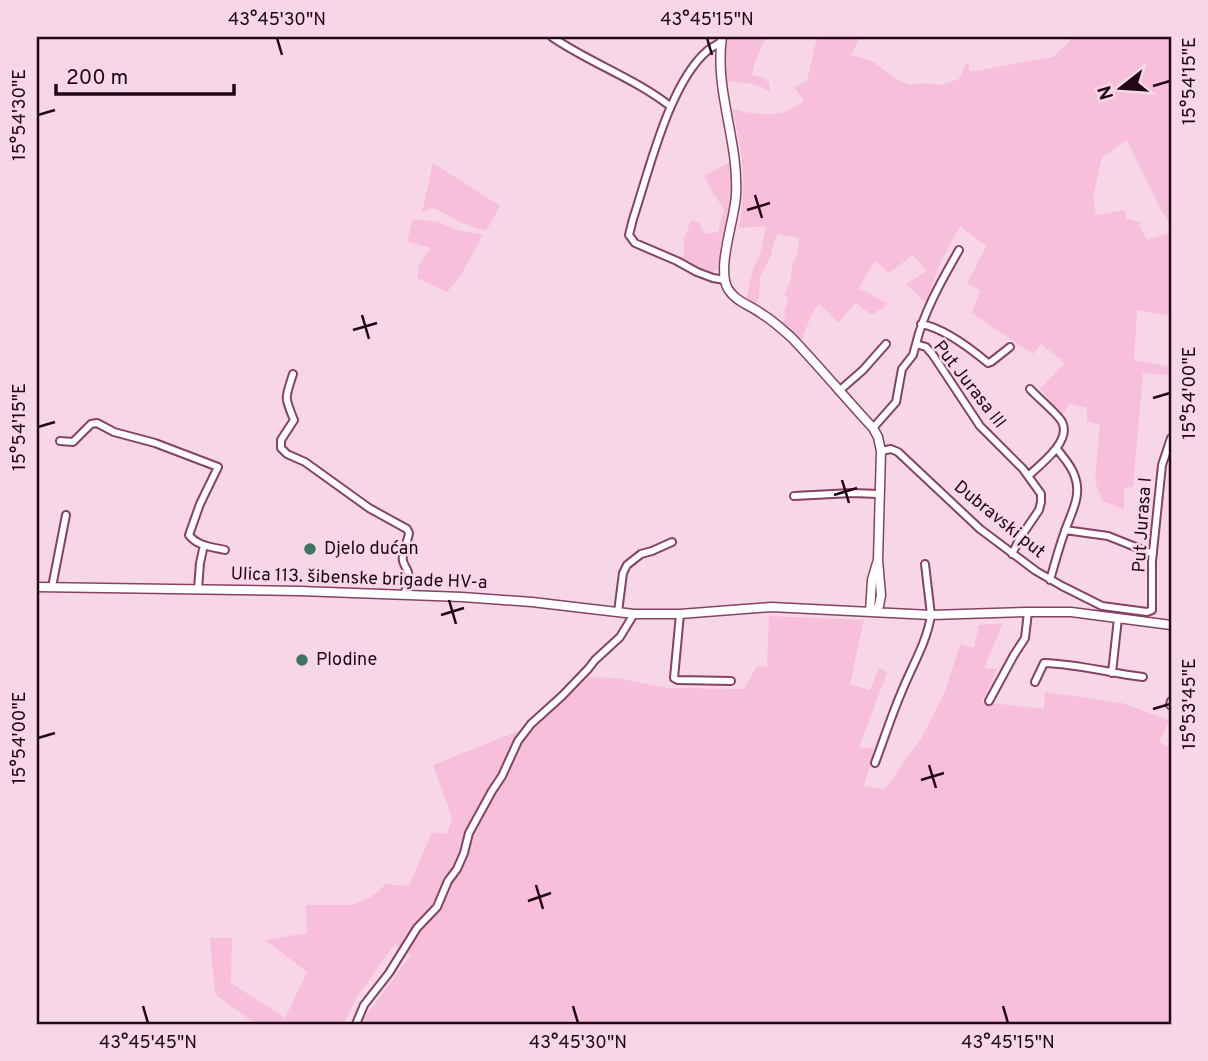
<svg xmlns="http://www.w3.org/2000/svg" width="1208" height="1061" font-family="Overpass,sans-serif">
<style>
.green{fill:#f7bfd9}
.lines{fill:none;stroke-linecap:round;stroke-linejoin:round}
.street-casing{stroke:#854265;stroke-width:10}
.secondary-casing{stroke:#854265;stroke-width:11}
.street{stroke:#fff;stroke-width:6}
.secondary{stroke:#fff;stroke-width:8}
.ticks{fill:none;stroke:#220716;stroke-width:2.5}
.poi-dot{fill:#3a7661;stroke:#f7d7e6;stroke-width:2.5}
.labels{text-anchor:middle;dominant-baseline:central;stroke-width:5;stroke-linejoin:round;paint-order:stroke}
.street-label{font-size:18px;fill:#220716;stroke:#f7d7e6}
.poi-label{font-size:18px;fill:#220716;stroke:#f7d7e6;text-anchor:start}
.neatline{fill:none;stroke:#220716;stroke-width:2.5}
.ticks-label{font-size:18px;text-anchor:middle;fill:#220716}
</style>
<rect width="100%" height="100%" fill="#f7d7e6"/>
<!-- green -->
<path class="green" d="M 728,37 L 766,37 C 761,49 753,62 752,75 L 761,77 L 769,82 L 770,91 C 755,84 743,81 726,82 L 725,60 Z
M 817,37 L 860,37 L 851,55 L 872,61 L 894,78 L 909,85 L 927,83 L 941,85 L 959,79 L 968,61 L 969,72 L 1053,57 L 1069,42 L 1070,37 L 1171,37 L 1171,225 L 1161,210 L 1127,140 L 1102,157 L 1093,197 L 1096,215 L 1124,210 L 1127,219 L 1142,223 L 1139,225 L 1147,240 L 1169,233 L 1171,235 L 1171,316 L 1137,310 L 1134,360 L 1171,367 L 1171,375 L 1143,373 L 1133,487 L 1124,488 L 1124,509 L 1102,501 L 1095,481 L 1100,425 L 1087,421 L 1087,408 L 1069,404 L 1063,415 L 1040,389 L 1065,363 L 1041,344 L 1033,354 L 972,313 L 980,290 L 967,284 L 986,246 L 960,226 L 941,261 L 926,303 L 906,284 L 927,271 L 913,255 L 889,273 L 875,261 L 858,289 L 867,292 L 888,304 L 872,315 L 855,303 L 839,323 L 819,304 L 813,311 L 801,342 L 781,324 L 785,320 L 784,312 L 788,301 L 785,294 L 790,282 L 793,263 L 798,253 L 799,238 L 778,234 L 773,244 L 771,255 L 760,278 L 759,296 L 756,306 L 746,300 L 753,269 L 760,255 L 766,226 L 739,228 C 747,181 743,154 732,109 C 756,115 785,120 804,100 L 794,87 L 807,81 Z
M 730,162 C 737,187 726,222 720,247 C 719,255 722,267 713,272 C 705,276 687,261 680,257 L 684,256 L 684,239 L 691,220 L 699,223 L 705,234 L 718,232 L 724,209 L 713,193 L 704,176 Z
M 433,163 L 500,206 L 486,231 L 457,221 L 435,208 L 422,212 Z
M 413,219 L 438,222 L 458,230 L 483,235 L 460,277 L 447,292 L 417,278 L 419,266 L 430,248 L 407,241 Z
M 769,616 L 864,620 L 850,684 L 870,690 L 879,667 L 887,673 L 859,747 L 874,749 L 864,786 L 885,789 L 922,737 L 944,694 L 960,645 L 974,648 L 979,625 L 1003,623 L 984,668 L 997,669 L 982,702 L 1044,709 L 1045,692 L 1122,703 L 1169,720 L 1159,742 L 1171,748 L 1171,1024 L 360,1024 L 411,955 L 395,944 L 357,997 L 344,1024 L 256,1024 L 215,994 L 210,938 L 232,938 L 231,983 L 285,1018 L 307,972 L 265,940 L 307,933 L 306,905 L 352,905 L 370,898 L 386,884 L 409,886 L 432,832 L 447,834 L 452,818 L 433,765 L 538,723 L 589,677 L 616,678 L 667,688 L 744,689 L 757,666 L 767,667 Z"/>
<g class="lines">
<defs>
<path id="street" d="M 552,37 C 590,63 634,78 670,106
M 721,42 C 717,45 711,47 707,51 C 669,84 649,171 633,219 L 629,235 L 635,243 L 677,261 L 697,272 L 713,278 L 725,280
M 921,324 C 944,328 970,348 988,363 L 991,362 L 1010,347
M 916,344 C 924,311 942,280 959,250
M 293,374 C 285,399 284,396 294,420 L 281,440 L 281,448 L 287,454 L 305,462 L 369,508 L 407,529 L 409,533 C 408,540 404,548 403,556 C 401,562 406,566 408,572 C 410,579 406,588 404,595
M 839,391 L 863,370 L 886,344
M 873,428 L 896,402 L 902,369 L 913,355 L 916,344 L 926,347 L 933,355 L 980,426 L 1023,469 L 1041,494 L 1041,502 L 1039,510 L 1020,538 L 1012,554
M 60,441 L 73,442 L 91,424 L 97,423 L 114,432 L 155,443 L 218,467 L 200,504 L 189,535 C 197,546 212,547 225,550
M 881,451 L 891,449 L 898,452 L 980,529 L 1036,571 L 1062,586 L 1102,606 L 1147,612 L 1152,610 L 1152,561 L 1162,465 L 1171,438
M 1028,476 C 1040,465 1072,441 1062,422 C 1059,415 1036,396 1030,389
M 794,496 L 852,493 L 879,494
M 1065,530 L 1108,536 L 1153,554
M 1050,580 C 1055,563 1059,547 1065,531 C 1071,513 1082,496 1075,477 C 1072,466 1063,457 1057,449
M 52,587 L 66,515
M 198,589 L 200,563 L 204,545
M 618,612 L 623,573 L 627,565 L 641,554 L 652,551 L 672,542
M 680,614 L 674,678 L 678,680 L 731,681
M 1112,673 L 1118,618
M 1035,682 L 1044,663 C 1078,664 1109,673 1143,677
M 989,701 L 1014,655 L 1025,638 L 1028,612
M 1170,705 L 1171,701
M 875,763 C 884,739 892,714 902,691 C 912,666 927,642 931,615 L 925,564
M 356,1024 L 364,1005 L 389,973 L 417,928 L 437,907 L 448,881 L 457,869 L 464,853 L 469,833 L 492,791 L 502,776 L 518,741 L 531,724 L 562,696 L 588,669 L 595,660 L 620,637 L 634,614"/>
<path id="secondary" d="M 722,37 C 714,90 739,141 736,195 C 735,219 716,268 728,289 C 736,302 750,305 762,314 C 772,320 782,329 791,337 C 819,366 845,398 873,428 L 878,437 L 881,451 L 878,560 L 881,595 L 879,606 L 875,612
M 37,587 L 300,591 L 462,597 L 532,602 L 634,614 L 680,614 L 771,607 L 931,615 L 1028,612 L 1071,612 L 1171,625
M 870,612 L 872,580 L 877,563"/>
</defs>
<!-- street casing -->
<use href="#street" class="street-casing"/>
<!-- secondary casing -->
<use href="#secondary" class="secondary-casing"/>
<!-- street -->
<use href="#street" class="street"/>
<!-- secondary -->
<use href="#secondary" class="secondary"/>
</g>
<!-- ticks -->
<path class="ticks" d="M 277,38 L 282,55M 707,38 L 712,55M 1153,86 L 1170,81M 38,115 L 55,110M 755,195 L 762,218M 747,210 L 770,203M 362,315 L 369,339M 353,330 L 377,323M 1153,398 L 1170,393M 38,427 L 55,422M 842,480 L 849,503M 834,495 L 857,488M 449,600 L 456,624M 441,615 L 464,608M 1153,709 L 1170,704M 38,738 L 55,733M 929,765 L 936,788M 921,780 L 944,773M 536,885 L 543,909M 528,901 L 551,893M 143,1006 L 148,1023M 573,1006 L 578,1023M 1003,1006 L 1008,1023"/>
<!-- markers -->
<g class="poi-dot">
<circle cx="310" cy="549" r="7"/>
<circle cx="302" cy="660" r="7"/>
</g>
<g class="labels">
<!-- street labels -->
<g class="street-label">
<text transform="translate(969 385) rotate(52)">Put Jurasa III</text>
<text transform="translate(999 520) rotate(39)">Dubravski put</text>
<text transform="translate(1143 525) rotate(-86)">Put Jurasa I</text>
<text transform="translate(359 579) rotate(2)">Ulica 113. šibenske brigade HV-a</text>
</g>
<!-- poi labels -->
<g class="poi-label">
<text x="324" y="549">Djelo dućan</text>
<text x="316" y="660">Plodine</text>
</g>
</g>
<!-- border -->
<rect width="1208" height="1061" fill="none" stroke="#f7d7e6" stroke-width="77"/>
<!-- north arrow -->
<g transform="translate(1121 88) rotate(253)" stroke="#f7d7e6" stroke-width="5" paint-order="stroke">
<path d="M0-5L12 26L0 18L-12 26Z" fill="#220716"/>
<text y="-10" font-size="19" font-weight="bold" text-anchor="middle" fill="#220716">N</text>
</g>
<!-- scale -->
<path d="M56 84v10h178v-10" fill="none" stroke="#220716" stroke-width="3.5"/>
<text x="66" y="84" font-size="21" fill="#220716" stroke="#f7d7e6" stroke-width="5" paint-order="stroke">200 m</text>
<rect x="38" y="38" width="1132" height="985" class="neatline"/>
<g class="ticks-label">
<text x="277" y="25">43°45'30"N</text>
<text x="707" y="25">43°45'15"N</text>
<text transform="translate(1189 81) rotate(-90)" y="6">15°54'15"E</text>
<text transform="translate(19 115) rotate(-90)" y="6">15°54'30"E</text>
<text transform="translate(1189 393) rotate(-90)" y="6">15°54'00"E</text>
<text transform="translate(19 427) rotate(-90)" y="6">15°54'15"E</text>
<text transform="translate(1189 704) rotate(-90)" y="6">15°53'45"E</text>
<text transform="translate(19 738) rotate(-90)" y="6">15°54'00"E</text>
<text x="148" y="1048">43°45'45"N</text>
<text x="578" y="1048">43°45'30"N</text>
<text x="1008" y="1048">43°45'15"N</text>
</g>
</svg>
